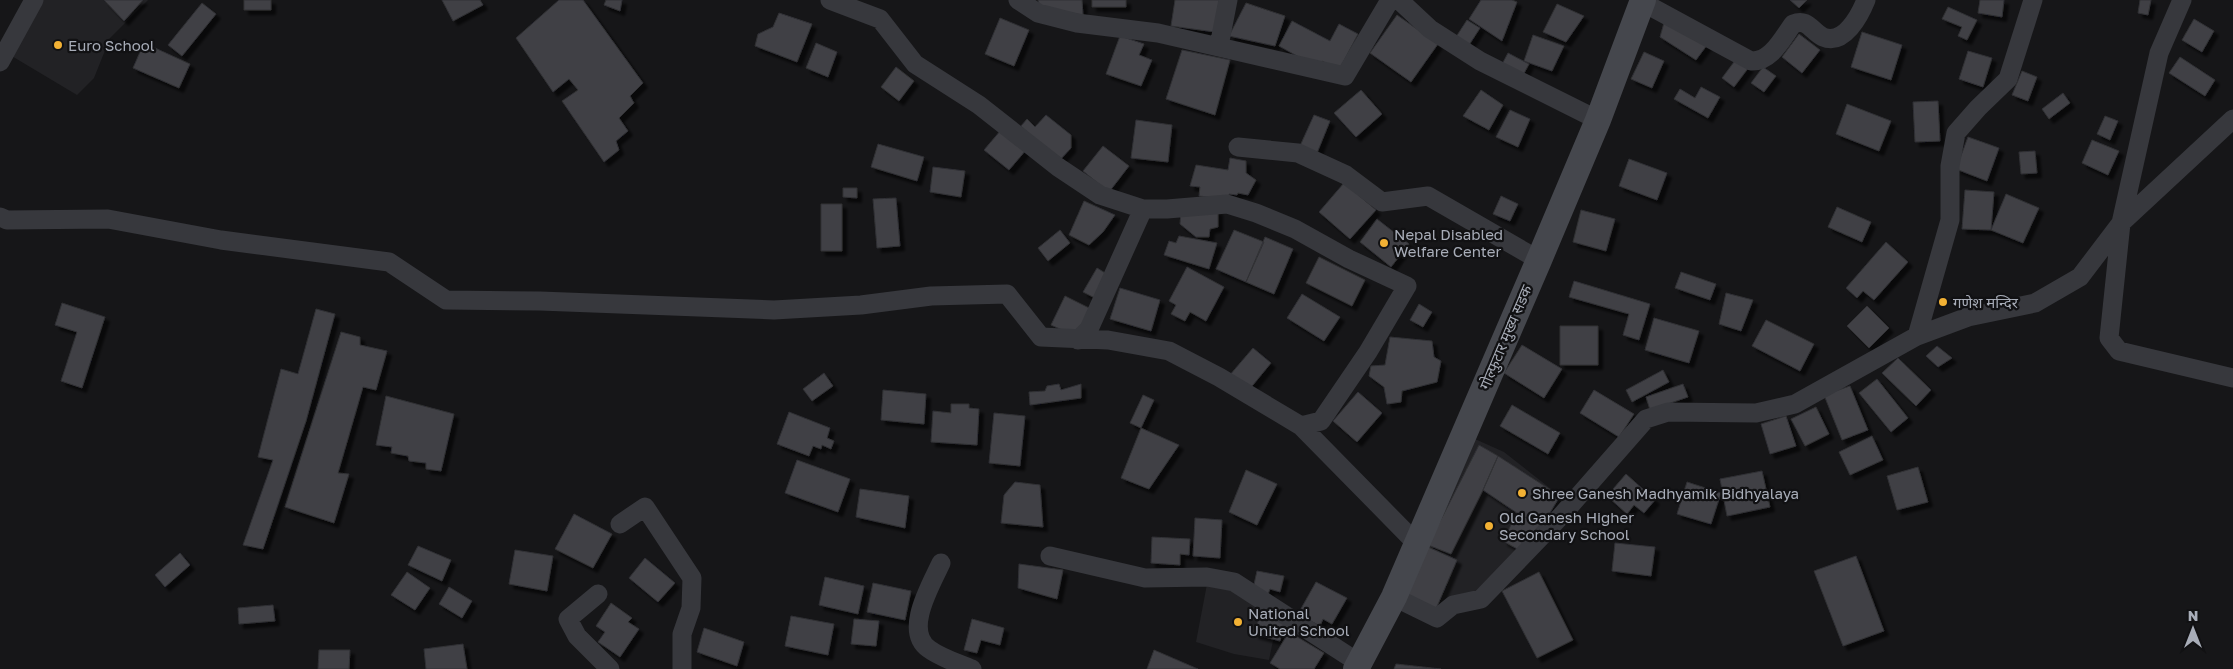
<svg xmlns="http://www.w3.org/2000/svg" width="2233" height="669" font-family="'Golos Text','Noto Sans Devanagari',sans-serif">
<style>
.built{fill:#222225}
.building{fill:#404145;stroke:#303034;filter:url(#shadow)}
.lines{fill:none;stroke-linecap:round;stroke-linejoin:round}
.minor{stroke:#37383d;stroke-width:19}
.secondary{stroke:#45474d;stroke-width:26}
.poi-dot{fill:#f2b134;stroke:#111113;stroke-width:2}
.labels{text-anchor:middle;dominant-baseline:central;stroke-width:4.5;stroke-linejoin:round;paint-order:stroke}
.poi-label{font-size:15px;fill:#a8adb8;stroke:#111113;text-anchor:start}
.street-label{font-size:15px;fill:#a8adb8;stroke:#111113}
</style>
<defs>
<filter id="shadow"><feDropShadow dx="4.5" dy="4.5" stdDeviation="1" flood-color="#0009"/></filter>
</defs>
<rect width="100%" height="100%" fill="#161618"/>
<!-- built -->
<path class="built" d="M 36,0 L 148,0 L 110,38 L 94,78 L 77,95 L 5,52 Z
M 1475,439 L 1504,452 L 1565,500 L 1481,592 L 1435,614 L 1402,596 Z
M 1207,584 L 1281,602 L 1269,660 L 1234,654 L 1196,642 Z"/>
<!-- building -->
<path class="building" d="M 104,0 L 143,0 L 124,21 Z
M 244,0 L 271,0 L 271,10 L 244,10 Z
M 442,0 L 480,0 L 483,5 L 453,21 Z
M 559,0 L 583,0 L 643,83 L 630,96 L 634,103 L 619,118 L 628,131 L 616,141 L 619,150 L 604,162 L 562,101 L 578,90 L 569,79 L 553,92 L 516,38 Z
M 606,0 L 622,0 L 620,11 L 604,5 Z
M 1038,0 L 1082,0 L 1083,15 L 1040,7 Z
M 1092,0 L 1126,0 L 1126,7 L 1092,7 Z
M 1175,0 L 1219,0 L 1215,32 L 1171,26 Z
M 1481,0 L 1512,0 L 1517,2 L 1502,41 L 1469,19 Z
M 1790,0 L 1807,0 L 1799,8 Z
M 1980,0 L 2004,0 L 2002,17 L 1978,13 Z
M 2140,0 L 2151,0 L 2148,15 L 2138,13 Z
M 202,3 L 216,14 L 182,56 L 168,45 Z
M 1246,3 L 1285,16 L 1275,46 L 1229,36 Z
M 1557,4 L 1584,16 L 1566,42 L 1543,32 Z
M 1948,7 L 1977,20 L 1967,40 L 1958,36 L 1962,27 L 1942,19 Z
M 779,13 L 812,24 L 797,62 L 755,46 L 758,34 L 773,27 Z
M 1397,15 L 1438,44 L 1411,82 L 1370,53 Z
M 1666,16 L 1710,41 L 1696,60 L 1660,37 Z
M 1000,18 L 1029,30 L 1014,66 L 985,54 Z
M 2194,19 L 2214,31 L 2202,52 L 2182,40 Z
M 1467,20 L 1480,28 L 1469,45 L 1456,37 Z
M 1292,21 L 1330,41 L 1339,24 L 1358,34 L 1339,70 L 1322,61 L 1317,67 L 1279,46 Z
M 1862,32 L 1902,45 L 1891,80 L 1851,67 Z
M 1799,34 L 1820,50 L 1802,73 L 1782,57 Z
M 1533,35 L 1564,46 L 1552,71 L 1524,61 Z
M 1120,36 L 1144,44 L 1139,55 L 1152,60 L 1141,86 L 1106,74 Z
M 144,43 L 190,64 L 179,88 L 133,68 Z
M 816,43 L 837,52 L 828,77 L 806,68 Z
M 1182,50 L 1230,60 L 1215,115 L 1166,99 Z
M 1968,51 L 1992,58 L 1983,87 L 1959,79 Z
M 1644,52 L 1664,61 L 1652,88 L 1631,79 Z
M 1508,53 L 1529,64 L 1521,79 L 1500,68 Z
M 2180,57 L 2215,80 L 2205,96 L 2169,73 Z
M 1737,58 L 1749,67 L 1734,87 L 1722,78 Z
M 896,67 L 914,81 L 899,101 L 881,87 Z
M 1763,67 L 1776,76 L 1764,92 L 1751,83 Z
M 2022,71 L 2037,77 L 2028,101 L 2012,95 Z
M 1701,87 L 1720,97 L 1708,118 L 1674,99 L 1680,89 L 1695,98 Z
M 1361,90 L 1382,114 L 1356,137 L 1334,113 Z
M 1481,90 L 1503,105 L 1489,130 L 1463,116 Z
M 2063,93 L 2070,103 L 2049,119 L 2042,109 Z
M 1938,101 L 1940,141 L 1915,142 L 1913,102 Z
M 1847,104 L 1891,121 L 1879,151 L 1836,134 Z
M 1510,110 L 1530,119 L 1518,147 L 1496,137 Z
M 1046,115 L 1071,135 L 1071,148 L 1058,162 L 1021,126 L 1027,119 L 1035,127 Z
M 1314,115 L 1330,121 L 1317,153 L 1300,146 Z
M 2105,116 L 2118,121 L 2110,140 L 2097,134 Z
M 1136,120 L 1172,125 L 1168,162 L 1131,158 Z
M 1001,130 L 1026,150 L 1009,170 L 984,150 Z
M 1968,137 L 1999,148 L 1987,181 L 1956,169 Z
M 2092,140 L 2119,151 L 2108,175 L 2082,163 Z
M 878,144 L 924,157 L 917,181 L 871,167 Z
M 1103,146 L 1129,166 L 1109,192 L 1083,171 Z
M 2035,151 L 2037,173 L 2021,174 L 2019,152 Z
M 1230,158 L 1246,161 L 1246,173 L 1256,180 L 1248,195 L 1238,193 L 1237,195 L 1229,194 L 1229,199 L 1199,196 L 1200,187 L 1190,186 L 1196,165 L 1228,170 Z
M 1629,159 L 1667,173 L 1657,200 L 1619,186 Z
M 933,167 L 965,171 L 961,197 L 930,192 Z
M 1344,183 L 1376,210 L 1350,239 L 1319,212 Z
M 843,188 L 857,188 L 857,198 L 843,197 Z
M 1965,190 L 1994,192 L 1991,230 L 1962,229 Z
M 2006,194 L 2039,208 L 2023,243 L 1991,230 Z
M 1501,196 L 1518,204 L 1510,221 L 1493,214 Z
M 896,198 L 900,246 L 877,248 L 873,199 Z
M 1084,201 L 1115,215 L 1103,232 L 1089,245 L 1069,235 Z
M 821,204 L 842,204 L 842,251 L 821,251 Z
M 1837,207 L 1871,222 L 1862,242 L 1828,227 Z
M 1218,210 L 1218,227 L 1210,229 L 1209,237 L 1196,237 L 1180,224 L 1181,211 Z
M 1581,210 L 1615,219 L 1606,251 L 1573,242 Z
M 1377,219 L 1409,244 L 1391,267 L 1360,242 Z
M 1060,230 L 1070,243 L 1048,261 L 1038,248 Z
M 1234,230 L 1264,242 L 1246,282 L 1216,269 Z
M 1179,236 L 1217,243 L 1209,269 L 1164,255 L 1169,241 L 1176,243 Z
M 1265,237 L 1293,249 L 1274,294 L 1246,282 Z
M 1886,242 L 1908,262 L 1874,300 L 1863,291 L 1857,298 L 1846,288 Z
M 1319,257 L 1365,280 L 1352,306 L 1306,283 Z
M 1187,267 L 1224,287 L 1206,321 L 1190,312 L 1185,321 L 1171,314 L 1176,305 L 1169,301 Z
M 1097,268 L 1110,276 L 1097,299 L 1083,292 Z
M 1681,272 L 1716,284 L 1710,300 L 1675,288 Z
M 1574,281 L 1650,304 L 1639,340 L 1623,335 L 1629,314 L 1569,297 Z
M 1120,288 L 1160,300 L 1151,331 L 1110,319 Z
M 1726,293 L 1753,300 L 1741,331 L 1719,324 Z
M 1302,294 L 1340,317 L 1324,341 L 1287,318 Z
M 1065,296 L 1091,309 L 1078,337 L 1051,325 Z
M 62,303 L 105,317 L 82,388 L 61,381 L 77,332 L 55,325 Z
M 1419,304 L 1432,312 L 1423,327 L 1410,320 Z
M 1867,306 L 1889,328 L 1869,348 L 1847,326 Z
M 316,309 L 335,314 L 306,421 L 263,549 L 243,545 L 273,460 L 258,457 L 281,369 L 298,374 Z
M 1654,318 L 1699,331 L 1689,363 L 1645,350 Z
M 1766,320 L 1814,344 L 1800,371 L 1752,346 Z
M 1560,326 L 1598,326 L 1598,365 L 1560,365 Z
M 341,332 L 360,337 L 360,345 L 387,351 L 376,390 L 363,387 L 338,473 L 349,474 L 334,523 L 285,507 Z
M 1390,337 L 1432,341 L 1434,357 L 1441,361 L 1437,382 L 1402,391 L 1401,402 L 1387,404 L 1384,387 L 1369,376 L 1371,366 L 1385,365 Z
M 1522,345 L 1562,369 L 1544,398 L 1504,373 Z
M 1937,346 L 1952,358 L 1938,367 L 1926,356 Z
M 1253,348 L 1271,363 L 1248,391 L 1229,376 Z
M 1898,358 L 1931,390 L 1916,406 L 1882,373 Z
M 1663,370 L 1669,382 L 1632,402 L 1626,390 Z
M 824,373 L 833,386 L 812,401 L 803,389 Z
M 1877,379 L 1908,418 L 1891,432 L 1859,393 Z
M 1059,384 L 1061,390 L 1081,384 L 1081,398 L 1030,405 L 1029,392 L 1045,391 L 1047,386 Z
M 1683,384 L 1688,397 L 1650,410 L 1646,397 Z
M 1850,386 L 1868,430 L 1842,440 L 1824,395 Z
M 883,390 L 926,394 L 924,424 L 881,420 Z
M 1594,390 L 1634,414 L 1619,437 L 1580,413 Z
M 1358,392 L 1382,413 L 1357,442 L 1333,421 Z
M 1143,395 L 1154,400 L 1141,428 L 1130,423 Z
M 386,396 L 454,414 L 441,471 L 426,469 L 426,463 L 409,461 L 408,456 L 391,453 L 392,447 L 376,445 Z
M 951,404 L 969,404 L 969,408 L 979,409 L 977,445 L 931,442 L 933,411 L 951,413 Z
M 1512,405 L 1560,433 L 1548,454 L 1500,426 Z
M 1816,407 L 1829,434 L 1805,446 L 1791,419 Z
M 789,412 L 830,428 L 827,438 L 834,441 L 831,449 L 822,445 L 821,449 L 813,446 L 809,456 L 777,444 Z
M 994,413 L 1025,416 L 1020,466 L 989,463 Z
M 1786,416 L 1796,446 L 1770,454 L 1761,424 Z
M 1141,428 L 1179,445 L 1149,489 L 1121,478 Z
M 1872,436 L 1883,460 L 1850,475 L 1839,452 Z
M 1479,445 L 1498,456 L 1483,490 L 1451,554 L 1428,545 Z
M 1498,456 L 1560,496 L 1542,526 L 1517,513 L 1483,490 Z
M 797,460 L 850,479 L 838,512 L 785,493 Z
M 1918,467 L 1928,502 L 1897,510 L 1887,476 Z
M 1246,470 L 1277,484 L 1257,525 L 1229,512 Z
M 1762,471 L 1770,507 L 1727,516 L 1720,479 Z
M 1626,474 L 1655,500 L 1644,513 L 1634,505 L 1627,514 L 1607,496 Z
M 1015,482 L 1040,485 L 1043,527 L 1001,523 L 1004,495 Z
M 1687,482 L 1721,493 L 1711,524 L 1677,514 Z
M 860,489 L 909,496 L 905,528 L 856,517 Z
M 1517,513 L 1542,526 L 1521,551 L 1503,541 Z
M 574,514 L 612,534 L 593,568 L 555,549 Z
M 1195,518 L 1222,520 L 1220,558 L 1193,556 Z
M 1152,537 L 1190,539 L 1189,555 L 1180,554 L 1180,565 L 1151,563 Z
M 1615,543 L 1655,547 L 1651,576 L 1612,571 Z
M 418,546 L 451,560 L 442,581 L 408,565 Z
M 1428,547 L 1457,560 L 1435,611 L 1405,593 Z
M 515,550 L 553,556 L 547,591 L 509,584 Z
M 180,553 L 190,565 L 165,587 L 155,575 Z
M 1856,556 L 1884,631 L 1843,646 L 1814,571 Z
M 645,558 L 675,583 L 658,602 L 629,578 Z
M 1019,564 L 1063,570 L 1057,599 L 1018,588 Z
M 1257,571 L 1284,576 L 1280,592 L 1270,589 L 1268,594 L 1253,589 Z
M 407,572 L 430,588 L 415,610 L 391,595 Z
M 1539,572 L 1573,640 L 1537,658 L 1502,591 Z
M 825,577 L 864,586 L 858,614 L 819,605 Z
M 1316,582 L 1347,598 L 1332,624 L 1323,619 L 1320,626 L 1298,614 Z
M 873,583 L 911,591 L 905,620 L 867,612 Z
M 449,587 L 472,601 L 462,618 L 439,604 Z
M 611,603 L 632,618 L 628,622 L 639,629 L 620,657 L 598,642 L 605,632 L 596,626 Z
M 273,605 L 275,621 L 239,624 L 238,608 Z
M 1261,612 L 1286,619 L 1280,641 L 1254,634 Z
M 791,616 L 834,624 L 828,655 L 785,646 Z
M 854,619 L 879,621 L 876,646 L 851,644 Z
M 972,619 L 1004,628 L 1000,645 L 981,640 L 977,653 L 964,650 Z
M 704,628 L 744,642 L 737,666 L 697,652 Z
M 1289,632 L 1324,653 L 1314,669 L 1280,669 L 1270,663 Z
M 463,644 L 467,669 L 426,669 L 424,649 Z
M 319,650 L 350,650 L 349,669 L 318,669 Z
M 1154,650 L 1198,669 L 1147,669 Z
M 1396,664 L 1441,669 L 1394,669 Z"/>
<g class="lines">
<!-- minor -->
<path class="minor" d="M 830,0 L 880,19 L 915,64 L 979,105 L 1058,167 L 1100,195 L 1143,209 L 1089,329 L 1078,340
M 1018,0 L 1038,13 L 1077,23 L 1158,33 L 1345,76 L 1390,0
M 1399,0 L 1430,29 L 1480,61 L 1598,120
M 2182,0 L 2159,53 L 2121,223 L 2109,338 L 2119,351 L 2233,378
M 1642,2 L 1751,61 C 1771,62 1782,39 1793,24 C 1808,18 1811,31 1823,37 C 1844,46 1860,15 1866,0
M 1219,46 L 1228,0
M 0,62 L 34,0
M 1238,147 L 1298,153 L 1346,175 L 1382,202 L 1428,196 L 1539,260
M 1143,209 L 1167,209 L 1227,204 L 1256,213 L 1295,229 L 1349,259 L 1407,286 L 1368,352 L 1321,421 L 1301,426
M 0,217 L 7,220 L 108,219 L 221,240 L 389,262 L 446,300 L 540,301 L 774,310 L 861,305 L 931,296 L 1007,294 L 1041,337 L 1108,340 L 1169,351 L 1219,377 L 1301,426 L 1416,543
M 1917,336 L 1950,220 L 1950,166 L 1956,133 L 1978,108 L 2008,79 L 2033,0
M 620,524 L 645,507 L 692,578 L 691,608 L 682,634 L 682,669
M 1050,556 L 1145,578 L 1207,577 L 1234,582 L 1359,663
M 941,563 C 931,585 903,631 929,649 C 941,658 958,663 972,669
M 598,594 L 568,619 L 577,636 L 610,669
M 1394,597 L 1437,618 L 1453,605 L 1481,599 L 1561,516 L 1646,419 L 1668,412 L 1756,413 L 1795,404 L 1917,336 L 1968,317 L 2035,303 L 2080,277 L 2121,223 L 2233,119"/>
<!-- secondary -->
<path class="secondary" d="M 1356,669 L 1394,597 L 1539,260 L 1598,120 L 1643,0"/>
</g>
<!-- markers -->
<g class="poi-dot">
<circle cx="58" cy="45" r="5"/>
<circle cx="1384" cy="243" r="5"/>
<circle cx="1943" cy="302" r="5"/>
<circle cx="1522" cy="493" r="5"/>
<circle cx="1489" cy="526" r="5"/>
<circle cx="1238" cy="622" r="5"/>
</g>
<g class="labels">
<!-- poi labels -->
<g class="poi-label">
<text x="68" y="45">Euro School</text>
<text x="1394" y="234">Nepal Disabled<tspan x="1394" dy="17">Welfare Center</tspan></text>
<text x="1953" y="302">गणेश मन्दिर</text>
<text x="1532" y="493">Shree Ganesh Madhyamik Bidhyalaya</text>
<text x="1499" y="517">Old Ganesh Higher<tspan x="1499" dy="17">Secondary School</tspan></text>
<text x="1248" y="613">National<tspan x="1248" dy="17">United School</tspan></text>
</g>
<!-- street labels -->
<g class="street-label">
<text transform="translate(1505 337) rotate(-67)">गोल्फुटार मुख्य सडक</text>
</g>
</g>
<!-- north arrow -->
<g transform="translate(2193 629)" stroke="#111113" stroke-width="4" paint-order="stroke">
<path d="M0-4L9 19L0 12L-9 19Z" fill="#a8adb8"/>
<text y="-8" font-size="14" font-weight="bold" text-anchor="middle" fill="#a8adb8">N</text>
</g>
</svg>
